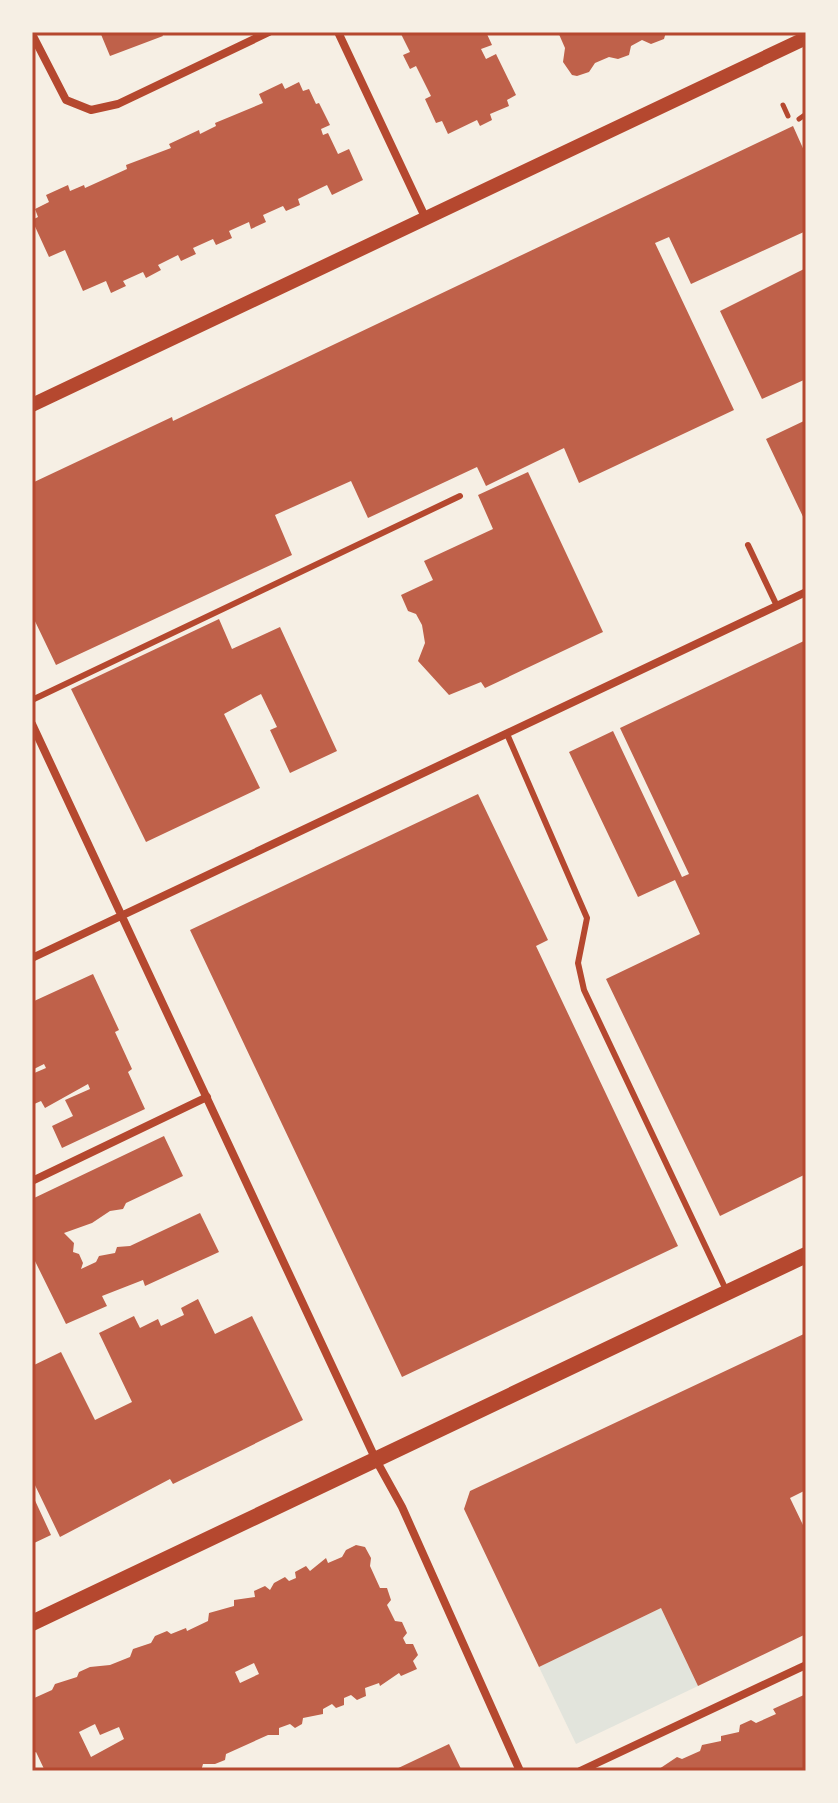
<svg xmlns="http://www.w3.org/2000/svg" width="838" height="1803" font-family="'Alegreya Sans',sans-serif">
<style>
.green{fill:#e2e4dc}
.building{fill:#bf614a;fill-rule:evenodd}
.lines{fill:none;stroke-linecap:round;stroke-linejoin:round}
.path{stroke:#b5482f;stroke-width:5}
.service{stroke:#b5482f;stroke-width:6}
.minor{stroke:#b5482f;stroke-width:8}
.tertiary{stroke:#b5482f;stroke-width:14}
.secondary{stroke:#b5482f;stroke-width:16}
.neatline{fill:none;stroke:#b5482f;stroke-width:3}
</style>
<rect width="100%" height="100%" fill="#f6efe4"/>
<!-- green -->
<path class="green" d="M 661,1608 L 698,1686 L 576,1744 L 539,1667 Z"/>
<!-- building -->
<path class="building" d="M 100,32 L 161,32 L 163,36 L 110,56 Z
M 400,32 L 486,32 L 492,45 L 481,49 L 486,59 L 496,54 L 516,95 L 507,100 L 509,106 L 490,114 L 492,120 L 480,126 L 477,120 L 448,134 L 442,121 L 436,123 L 425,99 L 431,96 L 416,66 L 410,69 L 403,55 L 410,52 Z
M 558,32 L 666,32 L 664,39 L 651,44 L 642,40 L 631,46 L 629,55 L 618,59 L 609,57 L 595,63 L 589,72 L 577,76 L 572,75 L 563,62 L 565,48 Z
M 299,82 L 303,91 L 309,89 L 316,104 L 319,103 L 330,125 L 321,129 L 323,135 L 328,133 L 338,154 L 349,149 L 363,180 L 332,195 L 327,185 L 298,199 L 300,205 L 286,211 L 283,206 L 263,215 L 266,222 L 251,229 L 249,222 L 229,231 L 232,238 L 216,245 L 213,239 L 193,248 L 196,254 L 181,261 L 178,255 L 158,265 L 161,270 L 146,278 L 143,272 L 123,281 L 126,286 L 111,293 L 106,281 L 83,291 L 65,250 L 49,257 L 32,220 L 38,217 L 35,209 L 49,202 L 46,195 L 68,185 L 70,191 L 84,185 L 85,188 L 127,169 L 126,165 L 171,148 L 169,144 L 199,130 L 200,134 L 216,126 L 215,123 L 263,103 L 259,94 L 282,83 L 285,89 Z
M 793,126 L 806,155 L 806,231 L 691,284 L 669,237 L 655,243 L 734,410 L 579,483 L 564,448 L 486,486 L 477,467 L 368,518 L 351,481 L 275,515 L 292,555 L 56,665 L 32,615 L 32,483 L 172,417 L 173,421 Z
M 806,268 L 806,379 L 762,399 L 720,311 Z
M 806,420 L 806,523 L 766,439 Z
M 528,472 L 603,632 L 485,688 L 481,682 L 449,695 L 418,661 L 425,643 L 422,625 L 416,614 L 408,611 L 401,595 L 433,580 L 424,561 L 493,529 L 478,495 Z
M 219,619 L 232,649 L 280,627 L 337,751 L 290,773 L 270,730 L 277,727 L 261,694 L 255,697 L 224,714 L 260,788 L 146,842 L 71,689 Z
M 806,640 L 806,1174 L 720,1216 L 606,979 L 700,934 L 675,880 L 638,897 L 569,752 L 613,731 L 682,877 L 689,874 L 620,728 Z
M 478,794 L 548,940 L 536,946 L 678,1246 L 402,1377 L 190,930 Z
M 93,974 L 119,1030 L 115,1032 L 132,1069 L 128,1072 L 145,1109 L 62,1148 L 52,1126 L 73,1116 L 65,1100 L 90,1089 L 88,1084 L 45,1108 L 41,1101 L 32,1105 L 32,1074 L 46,1068 L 44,1064 L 32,1070 L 32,1002 Z
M 164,1136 L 183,1176 L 126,1203 L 123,1209 L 110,1211 L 92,1223 L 64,1233 L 74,1243 L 73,1252 L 79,1254 L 83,1263 L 81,1269 L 96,1262 L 99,1256 L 115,1253 L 117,1247 L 130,1246 L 200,1213 L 219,1252 L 145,1286 L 143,1280 L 102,1296 L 107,1306 L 66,1324 L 32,1255 L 32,1199 Z
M 198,1299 L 215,1334 L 252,1316 L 303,1420 L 173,1484 L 170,1479 L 60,1537 L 32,1479 L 32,1366 L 61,1352 L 95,1420 L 132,1402 L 99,1333 L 134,1316 L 140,1328 L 158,1319 L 161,1326 L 184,1315 L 181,1308 Z
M 806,1333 L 806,1490 L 790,1498 L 803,1525 L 806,1524 L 806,1634 L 698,1686 L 661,1608 L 539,1667 L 464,1509 L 470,1491 Z
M 32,1494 L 51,1535 L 32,1544 Z
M 356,1545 L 365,1547 L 371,1558 L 370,1566 L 380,1588 L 387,1588 L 391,1600 L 387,1605 L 395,1621 L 402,1622 L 407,1633 L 403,1638 L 406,1644 L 413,1644 L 418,1655 L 413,1661 L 417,1669 L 401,1676 L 399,1673 L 380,1686 L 379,1683 L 365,1688 L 366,1696 L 357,1700 L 351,1695 L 344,1698 L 344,1705 L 336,1708 L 332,1704 L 323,1709 L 323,1714 L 303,1718 L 302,1724 L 295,1728 L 290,1724 L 279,1728 L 279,1735 L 268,1735 L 226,1754 L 225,1760 L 215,1764 L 203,1764 L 201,1771 L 45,1771 L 36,1752 L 32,1754 L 32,1699 L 52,1690 L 55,1684 L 77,1677 L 79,1672 L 90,1667 L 110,1665 L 130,1657 L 133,1649 L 151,1643 L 155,1636 L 167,1631 L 171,1634 L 186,1628 L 187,1631 L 208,1621 L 209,1613 L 234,1606 L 234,1600 L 255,1597 L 254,1591 L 265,1586 L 270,1590 L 274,1583 L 285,1577 L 289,1581 L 296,1578 L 295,1572 L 306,1566 L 310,1571 L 326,1558 L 328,1563 L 342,1557 L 346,1550 ZM 254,1663 L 259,1674 L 240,1683 L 235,1672 ZM 95,1724 L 100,1735 L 119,1727 L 124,1739 L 91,1757 L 79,1732 Z
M 806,1694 L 806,1771 L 656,1771 L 677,1757 L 682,1759 L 700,1751 L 702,1745 L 721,1741 L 721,1736 L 739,1732 L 740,1725 L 751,1720 L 756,1723 L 776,1714 L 773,1709 Z
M 449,1744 L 462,1771 L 392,1771 Z"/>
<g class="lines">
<!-- path -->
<path class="path" d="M 783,105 L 788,116
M 799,119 L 806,114"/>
<!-- service -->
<path class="service" d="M 748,545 L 777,606
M 32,700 L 460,496
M 507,734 L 587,918 L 578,963 L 584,990 L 727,1292"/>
<!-- minor -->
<path class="minor" d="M 338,32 L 426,219
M 32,34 L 66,100 L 91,110 L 118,104 L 269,32
M 32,724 L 376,1460 L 402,1507 L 520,1771
M 32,958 L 806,592
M 32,1181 L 207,1097
M 580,1771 L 806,1665"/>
<!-- tertiary -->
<path class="tertiary" d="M 32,405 L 806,38"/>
<!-- secondary -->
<path class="secondary" d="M 32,1623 L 806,1255"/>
</g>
<!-- border -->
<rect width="838" height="1803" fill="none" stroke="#f6efe4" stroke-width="68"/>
<rect x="34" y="34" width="770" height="1735" class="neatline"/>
</svg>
